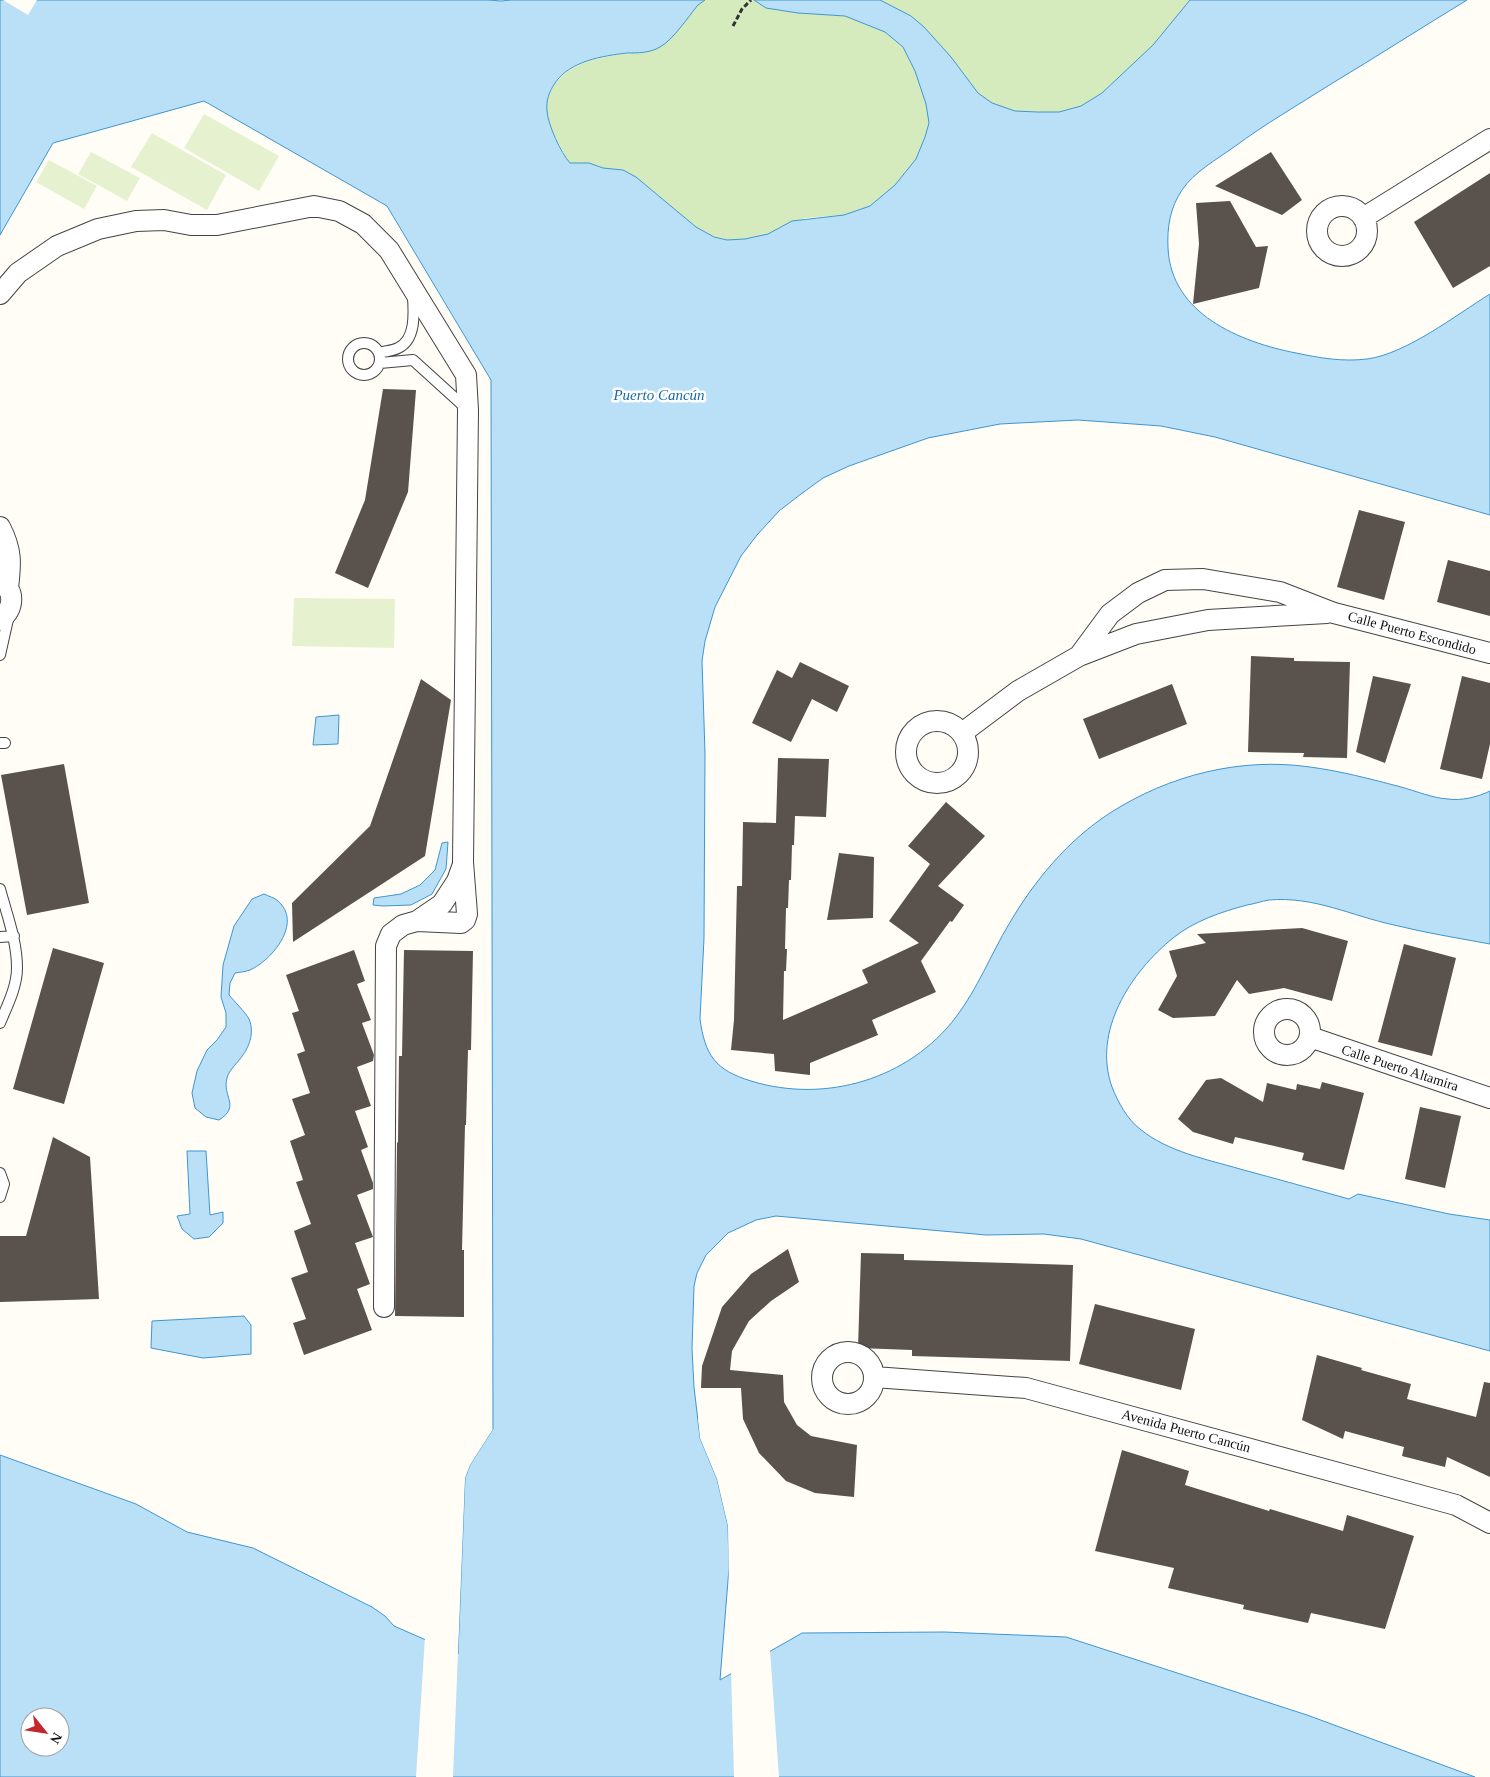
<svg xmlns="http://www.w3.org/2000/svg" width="1490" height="1777" font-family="'Times New Roman',serif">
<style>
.green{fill:#d5ebbd}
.pitch{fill:#e6f2cf}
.water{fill:#b9e0f7;stroke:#3f96cf;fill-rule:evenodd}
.pier{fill:#fffdf5}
.building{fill:#5a524d}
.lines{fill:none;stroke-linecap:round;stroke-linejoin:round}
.service-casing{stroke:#444;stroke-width:12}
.minor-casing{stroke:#444;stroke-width:22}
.path{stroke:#333;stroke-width:3;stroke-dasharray:5 2.5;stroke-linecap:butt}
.service{stroke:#fff;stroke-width:10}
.minor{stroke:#fff;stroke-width:20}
.labels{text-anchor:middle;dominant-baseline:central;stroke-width:5;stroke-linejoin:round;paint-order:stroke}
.street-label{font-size:14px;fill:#111;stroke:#fff}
.water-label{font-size:15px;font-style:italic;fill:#1768a6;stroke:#fff}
</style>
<rect width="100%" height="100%" fill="#fffdf5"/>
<!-- green -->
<path class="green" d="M 705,0 L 754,0 L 766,8 L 798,13 L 845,16 L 885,32 L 903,47 L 915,71 L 926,104 L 929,123 L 925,137 L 916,159 L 895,185 L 870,206 L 844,215 L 805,218 L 768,234 L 745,239 L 727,240 L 714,237 L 696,227 L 636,177 L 623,170 L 603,168 L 589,163 L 570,163 L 566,158 C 560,145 551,131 548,116 C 545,106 547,96 553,87 C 568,63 596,58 622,54 C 635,52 648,54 660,47 C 673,40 688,17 698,5 Z
M 880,0 L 1190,0 L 1153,45 L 1102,93 L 1081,106 L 1059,112 L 1037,112 L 1015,111 L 992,103 L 978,93 L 951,57 L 911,16 Z"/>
<!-- pitch -->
<path class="pitch" d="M 204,114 L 279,156 L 259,191 L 184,148 Z
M 152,133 L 226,175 L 207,210 L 131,167 Z
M 91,152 L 140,178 L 127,201 L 78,174 Z
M 49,160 L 97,186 L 84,209 L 36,182 Z
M 294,598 L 395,599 L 394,648 L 292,646 Z"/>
<!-- water -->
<path class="water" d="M 0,0 L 488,0 L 501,1 L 511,0 L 705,0 L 698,5 C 688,17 673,40 660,47 C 650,53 638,53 627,53 C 602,56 570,61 555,83 C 549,92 546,100 547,111 C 548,125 561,153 570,163 L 589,163 L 603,168 L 623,170 L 636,177 L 696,227 L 714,237 L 727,240 L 745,239 L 768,234 L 792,221 L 844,215 L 870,206 L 895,185 L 916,159 L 925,137 L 929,123 L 926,104 L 915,71 L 903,47 L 885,32 L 845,16 L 798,13 L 766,8 L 754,0 L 880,0 L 911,16 L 924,27 L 951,57 L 978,93 L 992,103 L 1015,111 L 1037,112 L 1059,112 L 1081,106 L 1102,93 L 1153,45 L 1190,0 L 1467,0 C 1421,28 1376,57 1331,84 C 1298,105 1265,124 1234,147 C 1216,160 1194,172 1182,190 C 1170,208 1167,227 1168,248 C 1171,314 1240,342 1296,353 C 1320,358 1343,362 1367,359 C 1406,354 1456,315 1490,294 L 1490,515 L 1215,437 L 1161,426 L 1078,420 L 1000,424 L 928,438 L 849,466 L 823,478 L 801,494 L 779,511 L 757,535 L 741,556 L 715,607 L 705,641 L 702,661 L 705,753 L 704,938 L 700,1019 C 705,1055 715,1070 751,1081 C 826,1104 909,1079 956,1017 C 978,988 991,954 1009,924 C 1034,881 1068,840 1110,813 C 1169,775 1241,757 1310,767 C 1340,771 1371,779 1401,787 C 1416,791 1432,798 1448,799 C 1461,801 1478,797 1490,791 L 1490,944 C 1458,938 1426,933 1394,925 C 1352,916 1314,896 1269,900 C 1262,901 1254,904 1247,905 C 1221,912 1194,921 1173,938 C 1131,972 1092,1031 1112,1087 C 1118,1102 1127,1119 1140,1129 C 1168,1152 1206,1159 1240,1169 C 1277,1179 1313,1189 1349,1199 L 1358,1194 L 1449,1214 L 1490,1220 L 1490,1351 L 1081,1239 L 1044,1234 L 986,1235 L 776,1216 L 756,1220 L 728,1233 L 706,1255 L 697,1273 L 694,1286 L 692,1349 L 694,1387 L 700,1438 L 717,1479 L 728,1526 L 729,1568 L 720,1680 L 802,1633 L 944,1632 L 1066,1637 L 1307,1715 L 1475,1777 L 0,1777 L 0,1455 L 136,1504 L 187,1532 L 253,1548 L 372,1607 L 385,1616 L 394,1626 L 458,1654 L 465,1478 L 470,1465 L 493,1429 L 491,380 L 387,206 L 204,101 L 53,143 L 0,235 ZM 30,1717 L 60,1717 L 60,1747 L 30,1747 Z
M 339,715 L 338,744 L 313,745 L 316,717 Z
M 448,842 L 446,869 L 432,894 L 411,905 L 383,906 L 373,905 L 374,898 L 401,894 L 420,885 L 435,870 L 442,843 Z
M 264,894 C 268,896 275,898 278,901 C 303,923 272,960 250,970 C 245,972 240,972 235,973 L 230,983 L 229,995 C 234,1001 246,1013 249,1019 C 255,1033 249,1048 240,1059 C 236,1064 228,1072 227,1078 C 222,1097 241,1106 219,1120 L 206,1117 L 195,1108 L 192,1093 L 197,1071 L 207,1050 L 217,1040 L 226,1027 L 226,1013 L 221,997 L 223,965 L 234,926 L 252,899 Z
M 187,1151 L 206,1151 L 210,1215 L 223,1212 L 223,1223 L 209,1237 L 194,1239 L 182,1229 L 177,1216 L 190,1214 Z
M 244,1316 L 251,1325 L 251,1354 L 203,1358 L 151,1348 L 152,1321 Z"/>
<!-- pier -->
<path class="pier" d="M 3,0 L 37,0 L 28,15 Z
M 698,1418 L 701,1422 L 702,1438 L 719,1478 L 730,1525 L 731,1568 L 729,1592 L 728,1526 L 717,1479 L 700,1438 Z
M 493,1429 L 470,1465 L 465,1478 L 453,1777 L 416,1777 L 425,1637 L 456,1651 L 463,1478 L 468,1464 L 479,1445 L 488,1431 Z
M 770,1650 L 779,1777 L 734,1777 L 731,1671 Z"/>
<!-- building -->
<path class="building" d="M 1271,152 L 1302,200 L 1282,215 L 1215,186 Z
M 1490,173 L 1490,266 L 1453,288 L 1414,222 Z
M 1230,201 L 1256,247 L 1268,246 L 1259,288 L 1193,304 L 1199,244 L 1196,203 Z
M 383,389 L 416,390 L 408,492 L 368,588 L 335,573 L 365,500 Z
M 1359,510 L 1405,522 L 1384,600 L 1337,587 Z
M 1448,560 L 1490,571 L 1490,616 L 1437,602 Z
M 1251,656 L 1294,658 L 1294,661 L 1350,662 L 1347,758 L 1303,757 L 1304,753 L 1248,752 Z
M 800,662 L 849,686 L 837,712 L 812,699 L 791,742 L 752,723 L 777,670 L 792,678 Z
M 1373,676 L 1411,684 L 1385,763 L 1356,752 Z
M 1462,676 L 1490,683 L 1490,744 L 1482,779 L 1440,769 Z
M 421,679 L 451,700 L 425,856 L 293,942 L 292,903 L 370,826 Z
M 1172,684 L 1187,724 L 1099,759 L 1083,719 Z
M 778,758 L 829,759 L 826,817 L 795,816 L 794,845 L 792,845 L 791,880 L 789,880 L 788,908 L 786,908 L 785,949 L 787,949 L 786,971 L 784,971 L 783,1020 L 868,983 L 862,970 L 919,943 L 889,921 L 930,864 L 908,846 L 946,802 L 985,836 L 938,886 L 964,905 L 952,922 L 950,921 L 921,961 L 936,992 L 872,1020 L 878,1035 L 810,1063 L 810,1075 L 775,1071 L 774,1054 L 731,1050 L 734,1020 L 737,886 L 742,886 L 743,822 L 776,823 Z
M 64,764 L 89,903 L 27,915 L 1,775 Z
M 839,853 L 874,857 L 873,918 L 827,920 Z
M 1302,928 L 1348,941 L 1332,1001 L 1284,988 L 1249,994 L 1237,980 L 1215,1016 L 1173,1018 L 1158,1010 L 1177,976 L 1169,951 L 1206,943 L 1197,934 Z
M 1404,944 L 1456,958 L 1432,1056 L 1378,1042 Z
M 53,948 L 104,963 L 64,1104 L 13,1089 Z
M 354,950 L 365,981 L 357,984 L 371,1020 L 362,1023 L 374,1055 L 373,1061 L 357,1067 L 371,1106 L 355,1111 L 368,1147 L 361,1150 L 373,1183 L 373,1189 L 357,1195 L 373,1237 L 355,1243 L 370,1284 L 357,1289 L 372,1330 L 304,1355 L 293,1323 L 306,1319 L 291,1278 L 308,1272 L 294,1231 L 311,1224 L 296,1182 L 303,1180 L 290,1141 L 305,1135 L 292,1099 L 310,1093 L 297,1054 L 305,1051 L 292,1013 L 299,1011 L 286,975 Z
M 404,950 L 473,951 L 471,1050 L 468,1050 L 466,1125 L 465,1125 L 462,1250 L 464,1250 L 464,1317 L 395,1316 L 397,1143 L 398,1142 L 399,1056 L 402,1056 Z
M 1221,1078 L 1263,1102 L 1267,1083 L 1296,1090 L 1297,1084 L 1320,1089 L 1322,1082 L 1364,1093 L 1344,1170 L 1302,1160 L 1304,1153 L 1235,1137 L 1233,1144 L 1193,1132 L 1178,1119 L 1206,1080 Z
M 1420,1107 L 1461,1116 L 1445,1188 L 1405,1179 Z
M 53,1137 L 90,1157 L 99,1299 L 0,1302 L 0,1236 L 26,1236 Z
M 788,1249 L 799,1282 L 771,1301 L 749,1321 L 732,1351 L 730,1370 L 783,1375 L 784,1402 L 797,1425 L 811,1436 L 857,1445 L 854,1497 L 815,1493 L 786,1481 L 759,1453 L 743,1419 L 741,1388 L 701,1388 L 702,1366 L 722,1307 L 751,1274 Z
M 861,1253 L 904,1254 L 904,1260 L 1073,1265 L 1070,1361 L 912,1356 L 912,1350 L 858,1348 Z
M 1095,1304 L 1195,1329 L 1181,1390 L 1079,1364 Z
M 1317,1355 L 1362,1368 L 1361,1370 L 1411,1384 L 1407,1399 L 1476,1417 L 1484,1382 L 1490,1383 L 1490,1477 L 1447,1457 L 1445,1467 L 1402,1456 L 1404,1447 L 1345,1431 L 1343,1439 L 1302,1420 Z
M 1122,1450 L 1189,1471 L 1185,1485 L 1269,1511 L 1270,1509 L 1343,1531 L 1347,1515 L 1414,1536 L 1385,1629 L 1311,1613 L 1308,1623 L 1243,1609 L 1244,1605 L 1168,1588 L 1174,1568 L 1095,1551 Z"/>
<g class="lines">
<defs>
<path id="service" d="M348 359a16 16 0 1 1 32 0a16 16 0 1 1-32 0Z
M 379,353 C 385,351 393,351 398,348 C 416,340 414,313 413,297
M 380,363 L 413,360 L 467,409
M 0,655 L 9,615
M 0,743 L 5,743
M 0,889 C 7,915 17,941 17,968 C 17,987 7,1006 0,1023
M 0,937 L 14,936
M 0,1173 L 4,1184 L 0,1197"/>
<path id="minor" d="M1317 231a25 25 0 1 1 50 0a25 25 0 1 1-50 0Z
M 1363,218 L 1490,139
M 0,294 L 18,273 L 57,246 L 98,229 L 136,221 L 164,220 L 191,225 L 217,225 L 314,206 L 339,211 L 363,224 L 389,250 L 466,375 L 468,410 L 463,862 L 467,914 L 465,920 L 461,923 L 417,921
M 0,527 C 12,550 11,563 8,588
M 0,581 C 16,591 14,609 0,620
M 1079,656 L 1110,614 L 1138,593 L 1165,580 L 1203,579 L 1280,592 L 1334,613 L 1490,653
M906 752a31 31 0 1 1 62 0a31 31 0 1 1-62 0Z
M 962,733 L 1018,691 L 1079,656 L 1136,634 L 1208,620 L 1327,613
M1264 1032a23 23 0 1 1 46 0a23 23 0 1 1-46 0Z
M 1310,1037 L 1490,1098
M 384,1307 L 386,946 L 391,934 L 403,925 L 417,921 L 442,904 L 457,881 L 462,867
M822 1378a26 26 0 1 1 52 0a26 26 0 1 1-52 0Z
M 874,1377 L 1026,1388 L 1456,1505 L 1490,1523"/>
</defs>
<!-- service casing -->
<use href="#service" class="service-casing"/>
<!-- minor casing -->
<use href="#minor" class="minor-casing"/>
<!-- path -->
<path class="path" d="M 733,26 L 742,9 L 751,0"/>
<!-- service -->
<use href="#service" class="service"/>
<!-- minor -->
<use href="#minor" class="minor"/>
</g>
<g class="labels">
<!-- street labels -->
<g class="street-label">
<text transform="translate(1412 633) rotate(15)">Calle Puerto Escondido</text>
<text transform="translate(1400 1068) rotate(18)">Calle Puerto Altamira</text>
<text transform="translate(1186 1431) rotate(15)">Avenida Puerto Cancún</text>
</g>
<!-- water labels -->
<g class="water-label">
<text x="659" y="395">Puerto Cancún</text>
</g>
</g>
<!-- north arrow -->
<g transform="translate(45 1732) rotate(120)"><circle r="24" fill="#ffffff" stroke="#a0a0a0"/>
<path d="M0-4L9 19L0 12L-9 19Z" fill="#c4262e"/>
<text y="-8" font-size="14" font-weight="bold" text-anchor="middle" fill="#111111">N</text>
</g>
</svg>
